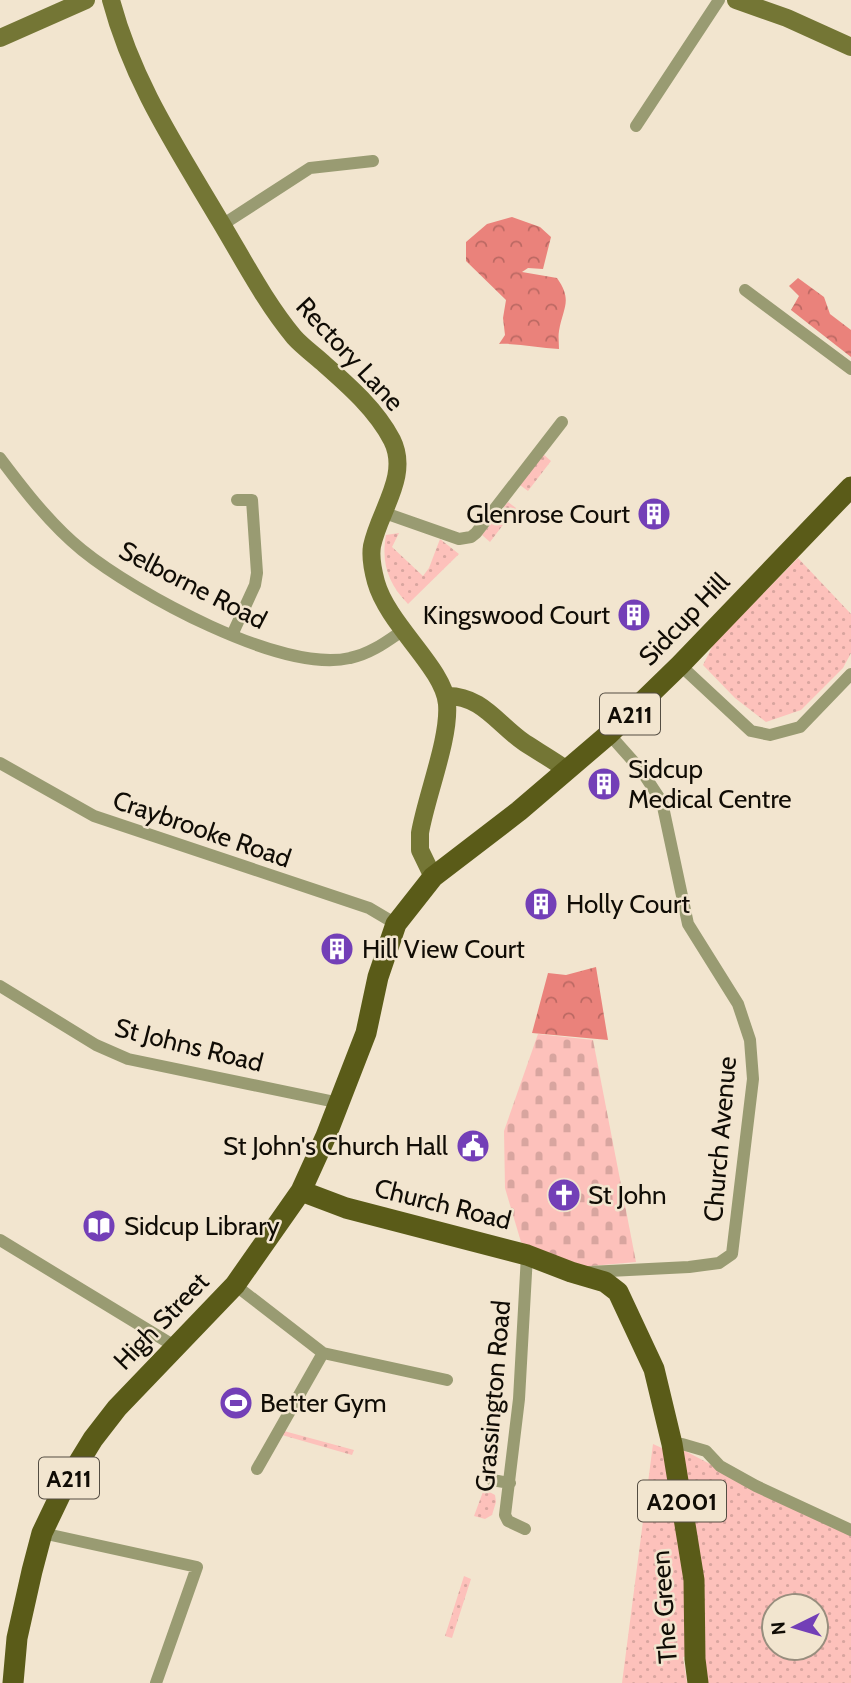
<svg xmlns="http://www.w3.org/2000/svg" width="851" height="1683" font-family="Cabin,sans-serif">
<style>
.grass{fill:url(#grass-dots);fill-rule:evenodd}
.forest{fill:url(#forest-crowns)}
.cemetery{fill:url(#cemetery-stones)}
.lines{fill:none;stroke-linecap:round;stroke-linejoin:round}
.street{stroke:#999b72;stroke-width:12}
.secondary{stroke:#747635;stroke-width:18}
.primary{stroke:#5a5b18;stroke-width:21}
.labels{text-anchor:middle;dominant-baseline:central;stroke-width:5;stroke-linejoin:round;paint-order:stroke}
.shield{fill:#f2e5cf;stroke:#544d42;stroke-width:2}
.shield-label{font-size:24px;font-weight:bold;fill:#100c05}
.street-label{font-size:26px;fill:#100c05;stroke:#f2e5cf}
.poi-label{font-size:26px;fill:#100c05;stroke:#f2e5cf;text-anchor:start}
</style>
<defs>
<pattern id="grass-dots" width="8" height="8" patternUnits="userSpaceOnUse" patternTransform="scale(1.75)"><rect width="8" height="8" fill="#fdc1bb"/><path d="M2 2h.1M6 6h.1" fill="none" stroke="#d8a59f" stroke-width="1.8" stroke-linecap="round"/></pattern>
<pattern id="forest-crowns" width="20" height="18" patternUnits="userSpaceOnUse" patternTransform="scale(1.75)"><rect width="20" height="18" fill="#ea827b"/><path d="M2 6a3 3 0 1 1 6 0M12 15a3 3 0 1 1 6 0" fill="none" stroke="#bc6963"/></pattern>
<pattern id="cemetery-stones" width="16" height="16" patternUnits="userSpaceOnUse" patternTransform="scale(1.75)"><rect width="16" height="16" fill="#fdc1bb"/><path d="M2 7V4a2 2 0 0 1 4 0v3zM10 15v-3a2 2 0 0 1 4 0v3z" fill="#d8a59f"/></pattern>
</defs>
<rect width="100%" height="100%" fill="#f2e5cf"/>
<!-- grass -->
<path class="grass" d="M 543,454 L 551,461 L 528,491 L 520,485 Z
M 508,502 L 516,508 L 490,542 L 482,535 Z
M 399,533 L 392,547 L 423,576 L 429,568 L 440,539 L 459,554 L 408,604 C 388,583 381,563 386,535 Z
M 798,558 L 851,614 L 851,653 L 843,668 L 801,710 L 766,722 L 735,698 L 703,665 L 713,645 Z
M 284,1431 L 354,1450 L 352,1455 L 282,1435 Z
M 653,1444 L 673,1453 L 672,1444 L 765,1493 L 851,1531 L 851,1683 L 698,1683 L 694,1656 L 683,1657 L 687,1683 L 622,1683 ZM 774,1606 L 816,1606 L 816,1648 L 774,1648 Z
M 484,1489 L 495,1495 L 496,1502 L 492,1515 L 485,1519 L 474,1516 Z
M 464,1576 L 471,1579 L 452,1638 L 445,1636 Z"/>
<!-- forest -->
<path class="forest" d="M 512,217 L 540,227 L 551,237 L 543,269 L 528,268 L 522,272 L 557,278 C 573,301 563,307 559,331 C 558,337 559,343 559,349 C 539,348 519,343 499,344 L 505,335 L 503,318 L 506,300 L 466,261 L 466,242 L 487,224 Z
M 798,278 L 824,297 L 830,314 L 851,330 L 851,357 L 791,310 L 799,296 L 789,286 Z
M 596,967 L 608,1040 L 532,1033 L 548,973 L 566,975 Z"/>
<!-- cemetery -->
<path class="cemetery" d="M 538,1034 L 593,1040 L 636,1262 L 569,1268 L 550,1260 L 521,1242 L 505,1188 L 504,1131 Z"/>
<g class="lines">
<!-- street -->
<path class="street" d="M 636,126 L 719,0
M 222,225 L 310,168 L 373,161
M 745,290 L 851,369
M 0,458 C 24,490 51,525 82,550 C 135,593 282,674 350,658 C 370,654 386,642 402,631
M 385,513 L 459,539 L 471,537 L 476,533 L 562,422
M 232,635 L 255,585 L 257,573 L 252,500 L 237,500
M 680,665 L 751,731 L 770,735 L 800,727 L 851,674
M 0,763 L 94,816 L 369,908 L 396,924
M 0,986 L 96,1045 L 128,1059 L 340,1103
M 0,1240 L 176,1347
M 589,1272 L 689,1267 L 719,1263 L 732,1254 L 753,1079 L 750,1040 L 738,1004 L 688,924 L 662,802 L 641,770 L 609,734
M 235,1285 L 323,1353 L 447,1380
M 672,1444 L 682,1444 L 706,1451 L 720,1466 L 756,1486 L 851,1530
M 257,1469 L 323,1353
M 492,1480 L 510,1483
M 525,1529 L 508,1521 L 505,1515 L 519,1399 L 527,1255
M 42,1533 L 197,1567 L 156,1683"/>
<!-- secondary -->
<path class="secondary" d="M 111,0 C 133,83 177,148 220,221 C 244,261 265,302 294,337 C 302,346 313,354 322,362 C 347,384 376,409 392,440 C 410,476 379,511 372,546 C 370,558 373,571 376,582 C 388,625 444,668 447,704 C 450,738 426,797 420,833 L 420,850 L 433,877
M 736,0 L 787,18 L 851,47
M 0,38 L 86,0
M 446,696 C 482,695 498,725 525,743 C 539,752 553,760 567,770"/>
<!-- primary -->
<path class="primary" d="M 301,1191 L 346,1208 L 527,1255 L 571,1272 L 605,1282 L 618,1292 L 654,1369 L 672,1444 L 694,1580 L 695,1659 L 698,1683
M 13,1683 L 17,1638 L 32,1571 L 42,1533 L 66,1483 L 93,1439 L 117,1408 L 235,1285 L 301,1191 L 326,1136 L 366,1033 L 378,977 L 396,924 L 433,877 L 519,811 L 609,734 L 680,665 L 851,487"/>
</g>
<!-- icons -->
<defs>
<symbol id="building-disc" viewBox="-11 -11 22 22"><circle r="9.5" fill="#733fb7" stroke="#f2e5cf"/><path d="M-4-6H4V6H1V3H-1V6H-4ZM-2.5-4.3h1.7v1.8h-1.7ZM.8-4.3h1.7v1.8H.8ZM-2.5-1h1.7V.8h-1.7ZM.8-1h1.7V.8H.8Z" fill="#fff"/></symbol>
<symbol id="civic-disc" viewBox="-11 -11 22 22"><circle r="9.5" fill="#733fb7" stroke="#f2e5cf"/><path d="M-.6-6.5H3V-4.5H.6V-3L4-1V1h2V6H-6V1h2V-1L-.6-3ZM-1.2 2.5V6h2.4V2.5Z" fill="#fff"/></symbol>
<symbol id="church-disc" viewBox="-11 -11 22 22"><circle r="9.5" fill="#733fb7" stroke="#f2e5cf"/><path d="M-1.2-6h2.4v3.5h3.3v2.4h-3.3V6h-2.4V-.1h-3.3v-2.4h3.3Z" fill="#fff"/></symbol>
<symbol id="library-disc" viewBox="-11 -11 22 22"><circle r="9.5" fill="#733fb7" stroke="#f2e5cf"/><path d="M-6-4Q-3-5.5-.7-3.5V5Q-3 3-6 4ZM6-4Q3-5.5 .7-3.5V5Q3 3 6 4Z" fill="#fff"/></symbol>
<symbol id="stadium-disc" viewBox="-11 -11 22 22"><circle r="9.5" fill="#733fb7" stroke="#f2e5cf"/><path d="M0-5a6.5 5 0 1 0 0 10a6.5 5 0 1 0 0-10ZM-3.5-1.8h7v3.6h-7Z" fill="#fff"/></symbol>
</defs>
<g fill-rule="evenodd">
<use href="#building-disc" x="635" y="495" width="38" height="38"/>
<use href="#building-disc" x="615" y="596" width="38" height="38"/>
<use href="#building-disc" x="585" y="765" width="38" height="38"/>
<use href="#building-disc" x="522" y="885" width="38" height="38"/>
<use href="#building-disc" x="318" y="930" width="38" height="38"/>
<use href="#civic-disc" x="454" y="1127" width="38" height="38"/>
<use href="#church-disc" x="545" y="1176" width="38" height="38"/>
<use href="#library-disc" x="80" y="1207" width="38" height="38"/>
<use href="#stadium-disc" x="217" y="1384" width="38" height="38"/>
</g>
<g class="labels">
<!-- shield labels -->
<g class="shield">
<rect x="600" y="693.5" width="60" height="41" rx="5"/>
<rect x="39" y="1457.5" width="60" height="41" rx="5"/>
<rect x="638" y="1480.5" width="88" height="41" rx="5"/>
</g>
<g class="shield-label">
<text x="630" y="714">A211</text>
<text x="69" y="1478">A211</text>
<text x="682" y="1501">A2001</text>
</g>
<!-- street labels -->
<g class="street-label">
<text transform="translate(350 354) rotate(47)">Rectory Lane</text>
<text transform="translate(193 585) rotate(27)">Selborne Road</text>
<text transform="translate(684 619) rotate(-46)">Sidcup Hill</text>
<text transform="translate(202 829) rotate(19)">Craybrooke Road</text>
<text transform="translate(189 1045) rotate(14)">St Johns Road</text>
<text transform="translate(720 1139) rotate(-85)">Church Avenue</text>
<text transform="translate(443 1204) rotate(14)">Church Road</text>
<text transform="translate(161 1321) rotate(-46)">High Street</text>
<text transform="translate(493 1396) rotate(-85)">Grassington Road</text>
<text transform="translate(664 1607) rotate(-94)">The Green</text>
</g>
<!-- poi labels -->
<g class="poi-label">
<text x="630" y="514" text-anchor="end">Glenrose Court</text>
<text x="610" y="615" text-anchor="end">Kingswood Court</text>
<text x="628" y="769">Sidcup<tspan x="628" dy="30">Medical Centre</tspan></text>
<text x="566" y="904">Holly Court</text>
<text x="362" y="949">Hill View Court</text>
<text x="448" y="1146" text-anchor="end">St John's Church Hall</text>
<text x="588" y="1195">St John</text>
<text x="124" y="1226">Sidcup Library</text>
<text x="260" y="1403">Better Gym</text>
</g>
</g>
<!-- north arrow -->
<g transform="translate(795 1627) rotate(265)"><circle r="33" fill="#f2e5cf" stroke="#988e7e" stroke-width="2"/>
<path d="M0-5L12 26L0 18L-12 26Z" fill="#733fb7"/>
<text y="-10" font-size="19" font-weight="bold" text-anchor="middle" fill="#100c05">N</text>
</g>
</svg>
